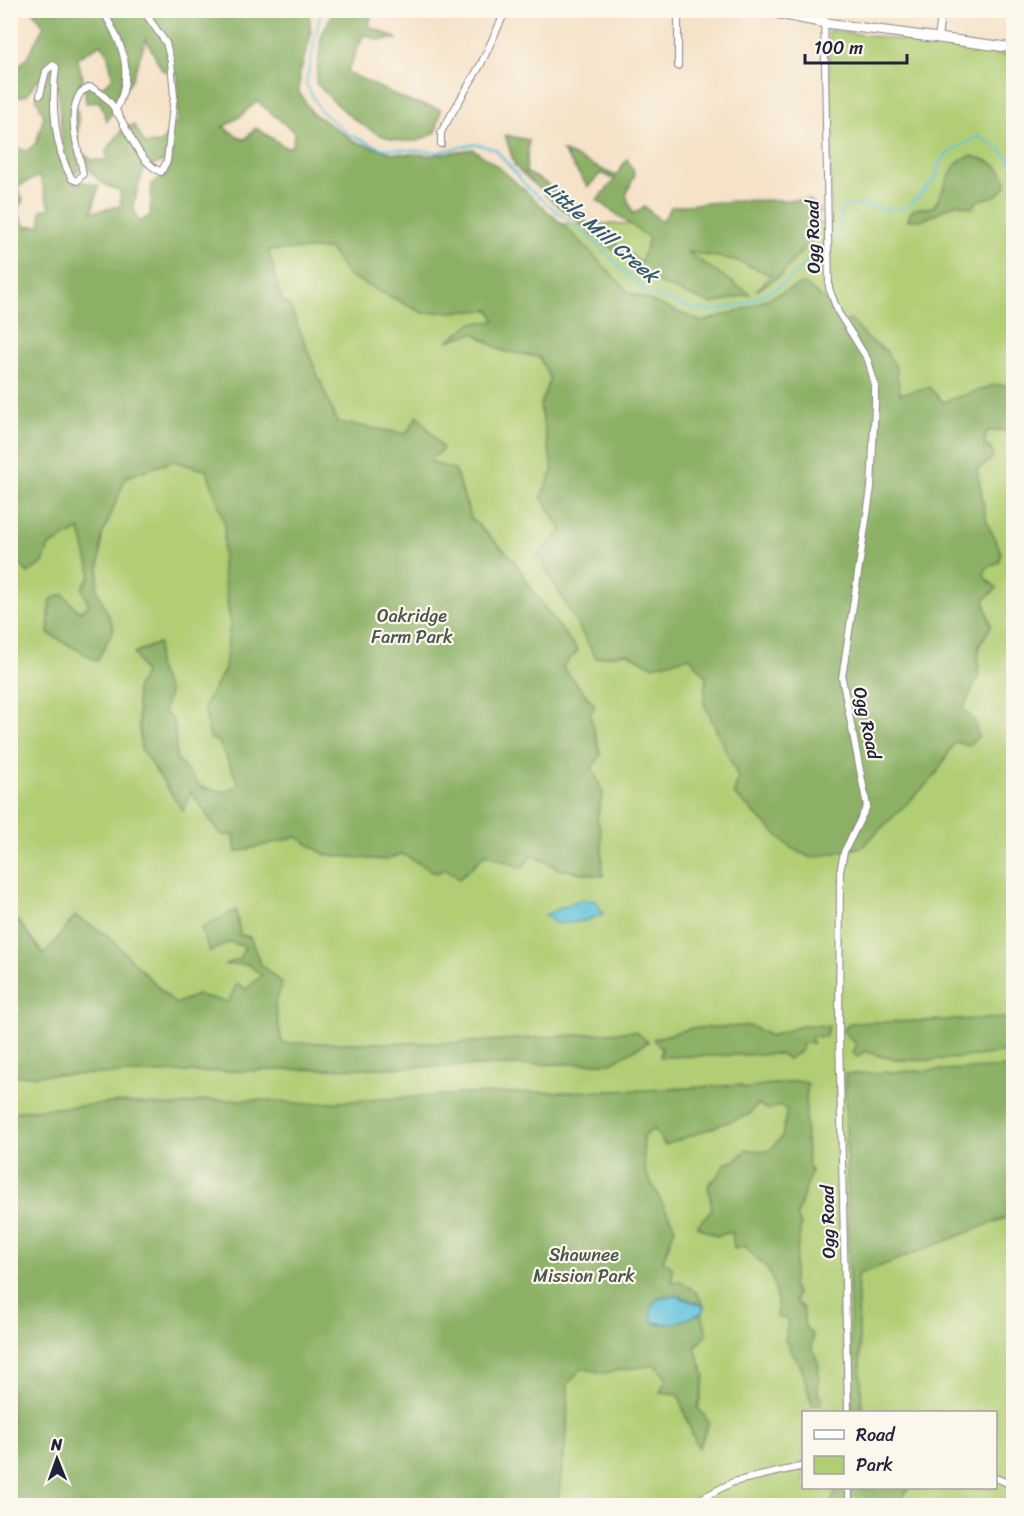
<svg xmlns="http://www.w3.org/2000/svg" width="1024" height="1516" font-family="Sriracha,sans-serif">
<style>
.green{fill:#b1ce75;stroke:#6a7858;stroke-width:1.5;fill-rule:evenodd}
.forest{fill:#8cb166;stroke:#576a50;stroke-width:1.5;fill-rule:evenodd}
.water{fill:#5ec2dc;stroke:#40728c;stroke-width:1.5}
.lines{fill:none;stroke-linecap:round;stroke-linejoin:round}
.stream{stroke:#5ec2dc;stroke-width:2}
.minor-casing{stroke:#8c8282;stroke-width:8}
.secondary-casing{stroke:#8c8282;stroke-width:11}
.minor{stroke:#fff;stroke-width:6}
.secondary{stroke:#fff;stroke-width:9}
.labels{text-anchor:middle;dominant-baseline:central;stroke-width:4.5;stroke-linejoin:round;paint-order:stroke}
.street-label{font-size:18px;fill:#22223b;stroke:#fbf7ec}
.park-label{font-size:18px;fill:#4d564c;stroke:#fbf7ec}
.water-label{font-size:20px;font-style:italic;fill:#375a73;stroke:#fbf7ec}
</style>
<rect width="100%" height="100%" fill="#fbf7ec"/>
<filter id="ink" filterUnits="userSpaceOnUse"><feTurbulence type="fractalNoise" baseFrequency=".0167" numOctaves="2"/><feDisplacementMap in="SourceGraphic" scale="12" xChannelSelector="R" yChannelSelector="G"/><feConvolveMatrix kernelMatrix="1 2 1 2 8 2 1 2 1" color-interpolation-filters="sRGB"/></filter>
<filter id="wash" filterUnits="userSpaceOnUse"><feTurbulence type="fractalNoise" baseFrequency=".008" numOctaves="4" result="noise"/><feDisplacementMap in="SourceGraphic" scale="24" xChannelSelector="R" yChannelSelector="G"/><feGaussianBlur stdDeviation="1.35" result="paint"/><feColorMatrix in="noise" values="0 0 0 0 0 0 0 0 0 0 0 0 0 0 0 0 0 1.4 0 .05"/><feComposite in="paint" operator="in"/></filter>
<g filter="url(#wash)">
<rect width="100%" height="100%" fill="#f5e2c8"/>
<!-- green -->
<path class="green" d="M 829,30 L 1013,56 L 1013,1505 L 11,1505 L 10,226 L 831,223 ZM 804,1412 L 996,1412 L 996,1488 L 804,1488 Z"/>
<!-- forest -->
<path class="forest" d="M 334,10 L 372,11 L 369,26 L 398,39 L 379,40 L 364,35 L 347,72 L 408,101 L 441,109 L 436,132 C 430,135 421,141 415,141 C 376,145 340,109 316,83 L 321,37 Z
M 33,11 L 309,11 L 311,35 L 300,73 L 299,92 L 312,113 L 356,142 L 393,153 L 432,155 L 473,149 L 501,169 L 572,233 L 629,292 L 702,322 L 747,308 L 803,283 L 830,304 L 840,323 L 852,320 L 868,339 L 885,350 L 896,367 L 900,394 L 929,387 L 943,402 L 995,385 L 1013,385 L 1013,430 L 987,431 L 984,445 L 991,448 L 993,458 L 977,470 L 987,522 L 1001,552 L 999,562 L 986,568 L 984,577 L 997,588 L 984,600 L 991,626 L 979,646 L 978,677 L 963,709 L 975,721 L 978,737 L 967,746 L 957,742 L 953,745 L 935,776 L 862,847 L 811,858 L 791,848 L 734,794 L 738,777 L 704,703 L 706,676 L 690,657 L 653,666 L 627,653 L 596,658 L 538,555 L 562,530 L 541,497 L 553,470 L 540,407 L 550,378 L 539,357 L 502,351 L 474,333 L 447,341 L 472,323 L 495,321 L 490,310 L 423,313 L 347,275 L 330,249 L 268,250 L 282,301 L 289,304 L 337,422 L 406,434 L 418,415 L 443,449 L 429,461 L 455,470 L 471,518 L 513,559 L 541,603 L 578,651 L 562,667 L 595,705 L 590,715 L 601,755 L 592,767 L 603,794 L 597,817 L 601,832 L 603,876 L 558,869 L 532,854 L 522,868 L 486,854 L 459,879 L 446,869 L 436,873 L 402,854 L 385,860 L 326,855 L 297,837 L 236,852 L 234,835 L 221,835 L 191,792 L 183,811 L 141,749 L 136,690 L 144,673 L 134,653 L 159,643 L 157,666 L 169,693 L 164,711 L 175,723 L 176,758 L 201,787 L 224,792 L 239,785 L 219,742 L 210,738 L 204,706 L 225,669 L 230,621 L 222,567 L 225,524 L 207,471 L 174,461 L 126,477 L 102,536 L 97,589 L 114,628 L 97,661 L 48,633 L 50,600 L 63,594 L 79,612 L 89,606 L 82,588 L 91,575 L 80,529 L 49,546 L 43,563 L 28,573 L 17,561 L 11,560 L 11,146 L 27,151 L 36,143 L 44,116 L 36,98 L 43,79 L 36,81 L 27,95 L 11,99 L 10,63 L 18,67 L 26,59 L 44,26 ZM 146,39 L 162,70 L 178,74 L 177,121 L 161,143 L 145,144 L 134,125 L 122,130 L 106,151 L 107,160 L 92,160 L 81,152 C 89,172 98,185 120,190 L 121,206 L 92,212 L 99,185 L 83,182 L 75,184 C 53,160 56,123 53,92 L 58,86 L 62,146 L 73,175 L 80,169 C 72,143 85,126 74,101 L 83,78 L 77,58 L 101,44 L 107,52 L 113,78 L 102,87 L 84,84 L 86,103 L 100,102 L 107,121 L 133,77 ZM 257,101 L 294,132 L 293,145 L 287,148 L 256,128 L 244,140 L 223,127 L 241,116 ZM 174,148 L 168,171 L 152,184 L 150,216 L 139,222 L 133,206 L 144,168 L 162,162 ZM 39,176 C 45,187 44,198 51,208 L 41,210 L 41,225 L 26,228 L 17,210 L 23,200 L 17,187 Z
M 505,135 L 529,140 L 526,172 L 546,183 L 576,214 L 641,262 L 649,238 L 597,200 L 615,180 L 601,173 L 588,187 L 563,151 L 616,176 L 627,159 L 635,174 L 626,195 L 633,214 L 645,207 L 662,222 L 671,207 C 717,200 764,200 810,200 L 820,210 L 814,237 L 781,275 L 756,291 L 771,275 L 735,260 L 687,252 L 750,294 L 711,304 L 644,277 L 628,259 L 606,245 L 549,198 L 515,166 Z
M 972,156 C 990,161 999,163 1006,181 C 1005,196 989,198 978,200 L 972,208 L 957,203 L 923,220 L 908,220 C 911,203 922,210 933,207 C 947,191 948,159 972,156 Z
M 236,910 L 240,935 L 250,937 L 261,965 L 282,983 L 275,1006 L 282,1043 L 457,1043 L 635,1031 L 648,1042 L 611,1063 L 11,1076 L 10,928 L 17,920 L 44,955 L 75,916 L 107,935 L 175,1004 L 197,995 L 228,1002 L 237,983 L 246,989 L 262,975 L 247,964 L 224,965 L 239,959 L 245,947 L 230,942 L 210,952 L 201,928 Z
M 1013,1018 L 1013,1052 C 966,1055 909,1070 865,1051 L 857,1057 L 852,1053 L 856,1044 L 843,1031 L 849,1023 Z
M 805,1025 L 829,1026 L 825,1037 L 811,1036 L 813,1043 L 802,1043 L 801,1051 L 788,1059 L 780,1054 L 660,1057 L 662,1049 L 653,1039 L 692,1028 L 751,1026 L 770,1036 Z
M 1013,1067 L 1013,1215 L 857,1275 L 862,1412 L 852,1412 L 845,1074 Z
M 795,1081 L 808,1083 C 805,1101 804,1156 811,1171 L 797,1216 L 801,1225 L 792,1286 L 797,1294 L 795,1302 L 803,1308 L 805,1327 L 813,1335 L 812,1348 L 819,1365 L 818,1395 L 823,1398 L 819,1405 L 812,1405 L 802,1369 L 785,1340 L 788,1320 L 777,1317 C 779,1302 774,1273 762,1263 C 755,1256 751,1255 746,1246 L 734,1249 L 732,1232 L 717,1236 L 697,1226 L 712,1209 L 708,1185 L 719,1175 L 724,1164 L 736,1160 L 746,1150 L 769,1151 L 782,1137 L 787,1110 L 780,1105 L 769,1110 L 757,1104 L 750,1114 L 665,1145 L 654,1129 L 643,1137 L 645,1171 L 675,1227 L 663,1261 L 672,1267 L 672,1282 L 681,1281 L 697,1293 L 704,1306 C 681,1295 651,1284 652,1321 L 660,1325 L 702,1313 L 707,1334 L 695,1348 L 705,1376 L 698,1408 L 709,1422 L 699,1448 C 689,1431 685,1413 678,1394 L 660,1392 L 667,1377 L 654,1365 L 603,1373 L 582,1368 L 568,1384 L 567,1432 L 557,1505 L 11,1506 L 11,1112 L 123,1102 L 175,1106 L 207,1100 L 260,1100 L 308,1104 L 458,1094 L 648,1090 L 739,1085 L 746,1089 C 757,1084 780,1085 795,1081 Z
M 837,1488 L 909,1488 L 901,1499 L 900,1505 L 830,1505 Z"/>
<!-- water -->
<path class="water" d="M 579,900 L 596,901 L 603,914 L 584,921 L 556,924 L 545,915 Z
M 674,1295 L 704,1306 L 702,1313 C 686,1319 667,1329 652,1321 L 651,1310 L 656,1300 Z"/>
<g class="lines">
<!-- stream -->
<path class="stream" d="M 321,10 L 306,84 L 320,110 L 348,134 L 381,148 L 438,152 L 475,144 L 495,149 L 528,188 L 593,241 L 646,292 L 689,308 L 715,311 L 747,303 L 785,283 L 826,243
M 830,239 L 838,230 L 842,209 C 864,198 886,218 907,206 C 918,200 929,184 938,175 L 938,165 L 947,154 L 979,136 L 1001,150 L 1014,165"/>
</g>
</g>
<g filter="url(#ink)">
<g class="lines">
<defs>
<path id="minor" d="M 102,10 C 124,45 135,74 115,112
M 824,10 L 829,288 L 838,312 L 868,360 L 875,385 L 875,404 L 871,488 L 842,678 L 867,806 L 844,852 L 840,872 L 839,1034 L 848,1412
M 938,37 L 942,10
M 678,66 L 678,10
M 40,95 L 46,71 L 53,65 L 56,67 C 51,102 54,148 72,179 L 77,181 L 83,174 C 79,149 65,115 81,92 L 90,87 C 126,102 127,156 161,172 L 167,161 L 174,96 L 171,62 L 166,43 L 143,10
M 441,144 L 441,132 L 481,64 L 506,10
M 996,1478 L 1014,1486
M 849,1488 L 849,1506
M 687,1506 L 733,1482 L 804,1466"/>
<path id="secondary" d="M 760,10 L 825,23 L 1014,48"/>
</defs>
<!-- minor casing -->
<use href="#minor" class="minor-casing"/>
<!-- secondary casing -->
<use href="#secondary" class="secondary-casing"/>
<!-- minor -->
<use href="#minor" class="minor"/>
<!-- secondary -->
<use href="#secondary" class="secondary"/>
</g>
</g>
<g class="labels">
<!-- street labels -->
<g class="street-label">
<text transform="translate(813 237) rotate(-91)">Ogg Road</text>
<text transform="translate(867 723) rotate(78)">Ogg Road</text>
<text transform="translate(828 1222) rotate(-91)">Ogg Road</text>
</g>
<!-- park labels -->
<g class="park-label">
<text x="412" y="616">Oakridge<tspan x="412" dy="21">Farm Park</tspan></text>
<text x="584" y="1255">Shawnee<tspan x="584" dy="21">Mission Park</tspan></text>
</g>
<!-- water labels -->
<g class="water-label">
<text transform="translate(601 232) rotate(41)">Little Mill Creek</text>
</g>
</g>
<!-- margin -->
<rect width="1024" height="1516" fill="none" stroke="#fbf7ec" stroke-width="36"/>
<!-- legend -->
<rect x="802" y="1411" width="195" height="78" fill="#fbf7ec" stroke="#a4a2a5" stroke-width="1.5"/>
<rect x="814" y="1430" width="30" height="9" fill="#ffffff" stroke="#a4a2a5" stroke-width="1.5"/>
<text x="856" y="1441" font-size="18" fill="#22223b">Road</text>
<rect x="814" y="1456" width="30" height="18" fill="#b1ce75" stroke="#a4a2a5" stroke-width="1.5"/>
<text x="856" y="1471" font-size="18" fill="#22223b">Park</text>
<!-- north arrow -->
<g transform="translate(57 1459) rotate(359)" stroke="#fbf7ec" stroke-width="4.5" paint-order="stroke">
<path d="M0-4.5L10 22L0 15L-10 22Z" fill="#22223b"/>
<text y="-9" font-size="16" font-weight="bold" text-anchor="middle" fill="#22223b">N</text>
</g>
<!-- scale -->
<path d="M805 54v9h102v-9" fill="none" stroke="#22223b" stroke-width="3"/>
<text x="814" y="54" font-size="18" fill="#22223b" stroke="#fbf7ec" stroke-width="4.5" paint-order="stroke">100 m</text>
</svg>
